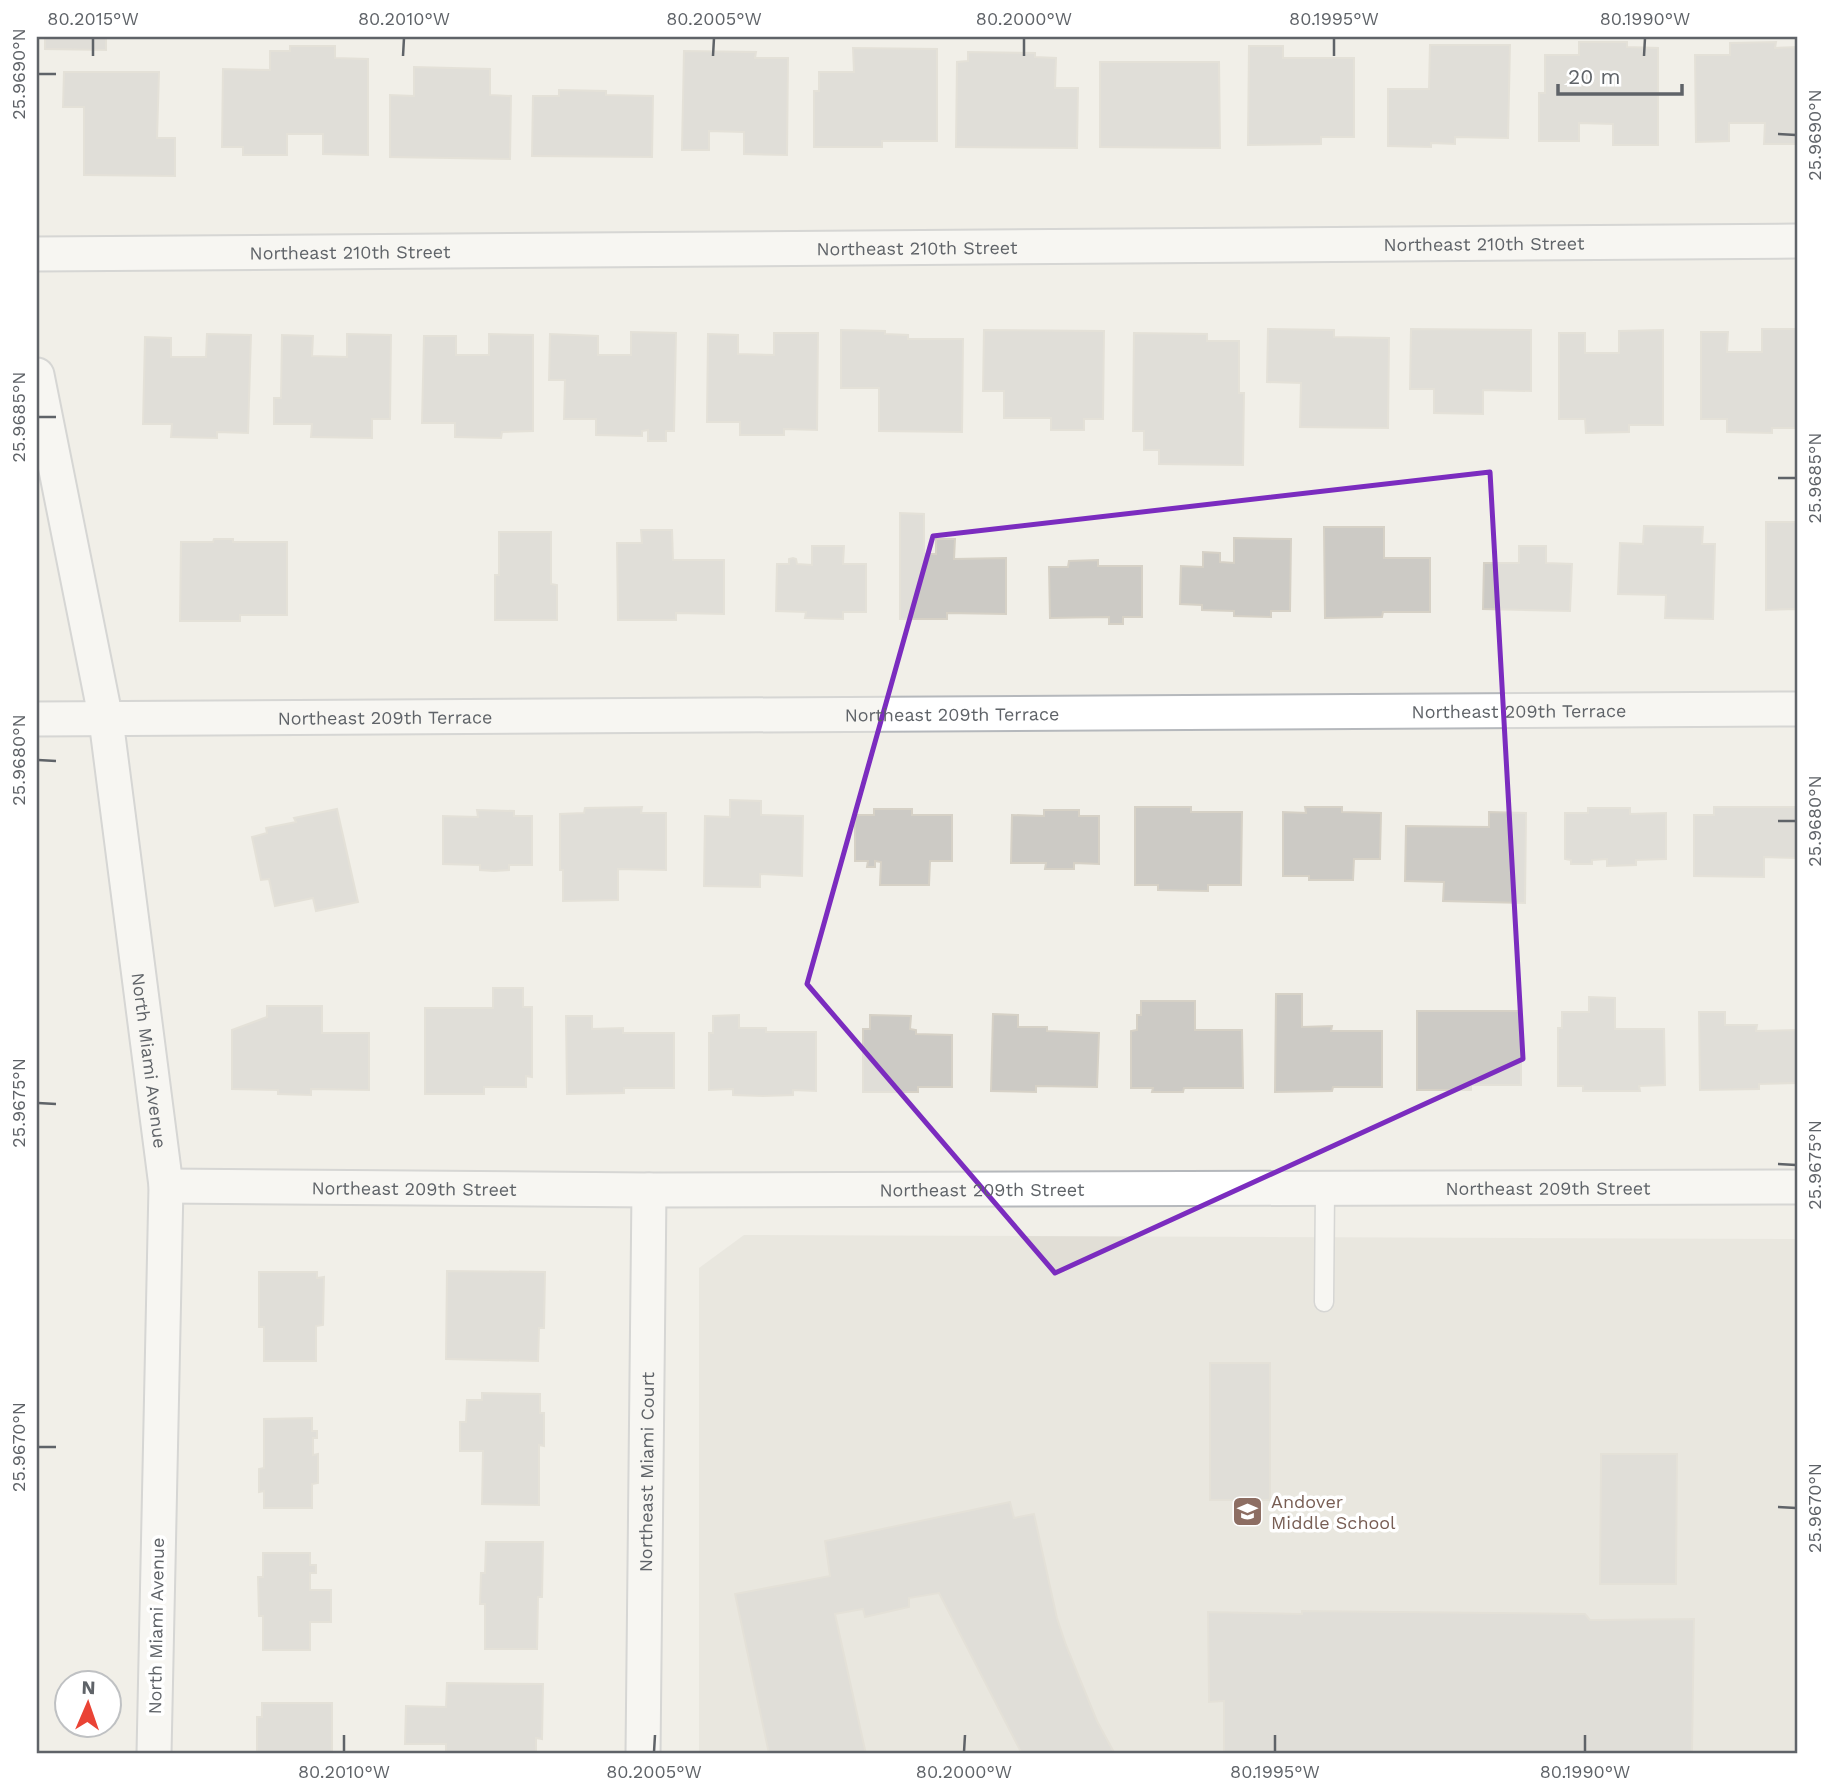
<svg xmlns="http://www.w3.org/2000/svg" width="1834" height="1791" font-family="'Work Sans',sans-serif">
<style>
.education{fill:#e1ded6}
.building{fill:#cccac5;stroke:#d6d1c6;stroke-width:2}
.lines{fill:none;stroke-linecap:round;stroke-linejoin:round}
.lane-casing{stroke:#b5b8bc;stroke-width:21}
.street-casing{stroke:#b5b8bc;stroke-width:37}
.lane{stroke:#fff;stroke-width:18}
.street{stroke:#fff;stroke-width:33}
.marked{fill:none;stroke:#7b2cbf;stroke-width:5;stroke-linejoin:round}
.ticks{fill:none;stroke:#5f6368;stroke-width:2.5}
.labels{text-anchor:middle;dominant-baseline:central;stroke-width:7;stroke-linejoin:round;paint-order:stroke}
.street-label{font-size:18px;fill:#5f6368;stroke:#fff}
.education-label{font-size:18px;fill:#785e54;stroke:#fff;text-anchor:start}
.neatline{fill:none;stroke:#5f6368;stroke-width:2.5}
.ticks-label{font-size:18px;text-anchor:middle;fill:#5f6368}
</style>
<rect width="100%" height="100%" fill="#f1efe8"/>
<!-- education -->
<path class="education" d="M 744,1235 L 1797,1239 L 1797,1754 L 699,1754 L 699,1268 Z"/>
<!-- building -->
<path class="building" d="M 45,37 L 106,37 L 106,50 L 45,49 Z
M 1579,42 L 1627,42 L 1627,47 L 1658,48 L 1658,145 L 1613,145 L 1613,124 L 1579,123 L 1579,141 L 1539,141 L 1539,93 L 1545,93 L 1545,55 L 1579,55 Z
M 1776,42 L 1775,48 L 1797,47 L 1797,144 L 1764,144 L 1765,123 L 1729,123 L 1729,141 L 1696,142 L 1695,55 L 1730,55 L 1730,43 Z
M 1430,45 L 1510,45 L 1508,138 L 1455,137 L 1455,144 L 1431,143 L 1431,147 L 1388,146 L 1388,89 L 1429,89 Z
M 290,46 L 335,46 L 335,58 L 368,59 L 368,155 L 323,154 L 323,134 L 287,134 L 287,155 L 243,155 L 243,147 L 222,147 L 223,69 L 270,70 L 270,51 L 290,51 Z
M 1249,46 L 1283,46 L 1283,58 L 1354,58 L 1354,137 L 1321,137 L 1321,144 L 1248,145 Z
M 853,48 L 937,49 L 937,141 L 882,141 L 882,147 L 814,147 L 814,91 L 819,91 L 819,72 L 854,72 Z
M 684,51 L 756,52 L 755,58 L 788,58 L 787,155 L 744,154 L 744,132 L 709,131 L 709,150 L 682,150 Z
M 968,52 L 1035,53 L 1035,57 L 1056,58 L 1055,88 L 1078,88 L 1077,148 L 956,147 L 957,62 L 968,61 Z
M 1100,62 L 1219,62 L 1220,148 L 1100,147 Z
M 414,67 L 490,69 L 490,95 L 511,96 L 510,159 L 390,157 L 390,95 L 414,96 Z
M 64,72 L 159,72 L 157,138 L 175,138 L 175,176 L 84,175 L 84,107 L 63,107 Z
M 559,90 L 606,91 L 606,95 L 653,96 L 652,157 L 532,156 L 533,96 L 559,96 Z
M 1268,329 L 1334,330 L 1334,337 L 1389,338 L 1388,428 L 1300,427 L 1301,383 L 1267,382 Z
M 1411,329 L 1531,330 L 1531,391 L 1483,390 L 1483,414 L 1434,413 L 1434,389 L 1410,389 Z
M 1762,329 L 1797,329 L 1797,428 L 1772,428 L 1772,433 L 1727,432 L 1727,419 L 1701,419 L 1701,332 L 1728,332 L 1727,352 L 1762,352 Z
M 841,330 L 885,331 L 885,334 L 908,335 L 908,339 L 963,339 L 962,432 L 879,431 L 879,388 L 841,388 Z
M 984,330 L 1104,331 L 1103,419 L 1084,419 L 1084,430 L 1051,430 L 1051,418 L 1004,418 L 1004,391 L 983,391 Z
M 1663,330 L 1663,425 L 1629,425 L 1629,432 L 1586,433 L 1585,419 L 1559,419 L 1559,333 L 1585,333 L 1585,353 L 1619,353 L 1619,331 Z
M 631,332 L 676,333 L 674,431 L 666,431 L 666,441 L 648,441 L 648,430 L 642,431 L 642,436 L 596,435 L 596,419 L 564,419 L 565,380 L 549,380 L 550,334 L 598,336 L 598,355 L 631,355 Z
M 774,333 L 818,333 L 817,430 L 784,429 L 784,435 L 740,435 L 740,422 L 707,422 L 708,334 L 738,335 L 738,354 L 774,355 Z
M 1134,333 L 1207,334 L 1207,341 L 1239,341 L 1239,393 L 1244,393 L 1243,465 L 1159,464 L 1159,450 L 1144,450 L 1144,431 L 1133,431 Z
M 207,334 L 251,335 L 248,433 L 217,432 L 217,438 L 171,437 L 172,424 L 143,424 L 145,337 L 171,338 L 171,357 L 206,357 Z
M 347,334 L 391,335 L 390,419 L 372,419 L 372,438 L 311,437 L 312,424 L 274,424 L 274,398 L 281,398 L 282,335 L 313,336 L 312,356 L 347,357 Z
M 489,334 L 533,335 L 533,431 L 502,432 L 501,438 L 455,437 L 455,423 L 422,423 L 424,336 L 456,336 L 456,355 L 489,355 Z
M 900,513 L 924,514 L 924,554 L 936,554 L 936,539 L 955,539 L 954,559 L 1006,558 L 1006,614 L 947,613 L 947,619 L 900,619 Z
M 1766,522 L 1797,522 L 1797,618 L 1797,609 L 1766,610 Z
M 1644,526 L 1703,527 L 1702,544 L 1715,544 L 1713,619 L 1665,618 L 1666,595 L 1618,594 L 1620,543 L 1643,544 Z
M 1324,527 L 1384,527 L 1384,558 L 1430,558 L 1430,612 L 1383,612 L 1382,617 L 1325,618 Z
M 641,530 L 672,530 L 673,560 L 724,560 L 724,614 L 676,613 L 676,620 L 618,620 L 617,543 L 642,543 Z
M 499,532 L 551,532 L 551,584 L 557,585 L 557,620 L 495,620 L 495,575 L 499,575 Z
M 1234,538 L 1291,539 L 1290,611 L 1271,611 L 1271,617 L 1234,616 L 1234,611 L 1202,610 L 1202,605 L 1180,604 L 1181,566 L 1203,567 L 1203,552 L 1220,553 L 1220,562 L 1234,563 Z
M 214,539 L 233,539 L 233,542 L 287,542 L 287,615 L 240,615 L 240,621 L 180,621 L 181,542 L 213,542 Z
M 812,546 L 844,546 L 843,564 L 866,564 L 866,612 L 843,612 L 843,619 L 805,618 L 806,612 L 776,611 L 777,564 L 789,564 L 789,559 L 793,558 L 796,559 L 797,564 L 812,565 Z
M 1519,546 L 1546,546 L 1546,563 L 1572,564 L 1570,611 L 1483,609 L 1484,563 L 1519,563 Z
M 1098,560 L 1098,566 L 1142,566 L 1142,617 L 1123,617 L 1123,624 L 1109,624 L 1109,617 L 1050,618 L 1049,567 L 1068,567 L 1069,561 Z
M 730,800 L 761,801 L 761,815 L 803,816 L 802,876 L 760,874 L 760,887 L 704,886 L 705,816 L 730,817 Z
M 642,807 L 641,813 L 666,813 L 666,870 L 618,869 L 618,900 L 563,901 L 563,870 L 560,870 L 560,814 L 584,813 L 585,808 Z
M 1135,807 L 1191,807 L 1191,812 L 1242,812 L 1241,885 L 1208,885 L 1208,891 L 1158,890 L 1158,885 L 1135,885 Z
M 1305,807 L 1342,807 L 1342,812 L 1381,813 L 1380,859 L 1354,859 L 1353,880 L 1309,880 L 1309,876 L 1283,876 L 1283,812 L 1306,813 Z
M 1714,807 L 1797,807 L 1797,858 L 1764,857 L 1764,877 L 1694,876 L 1694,815 L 1714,815 Z
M 1588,808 L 1630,808 L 1630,814 L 1666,813 L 1666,859 L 1636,860 L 1636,865 L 1607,866 L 1607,859 L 1592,860 L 1592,864 L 1571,864 L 1571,860 L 1565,859 L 1565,813 L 1588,813 Z
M 337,809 L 358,902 L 316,911 L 313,898 L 275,906 L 269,879 L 261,880 L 252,837 L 267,833 L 266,828 L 296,822 L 294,818 Z
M 874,809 L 912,809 L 912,815 L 952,815 L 952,861 L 930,861 L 929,885 L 880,885 L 881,862 L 875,861 L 875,867 L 867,867 L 868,861 L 855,861 L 855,815 L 874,815 Z
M 477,810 L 514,811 L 514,816 L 532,816 L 532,865 L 509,865 L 509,870 L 494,871 L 480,870 L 480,865 L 443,864 L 443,816 L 478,817 Z
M 1044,810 L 1079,810 L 1079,816 L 1099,816 L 1099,864 L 1074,863 L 1074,869 L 1045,869 L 1046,863 L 1011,863 L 1012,815 L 1044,816 Z
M 1489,812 L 1526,813 L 1525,903 L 1443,901 L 1444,882 L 1405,881 L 1406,826 L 1489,827 Z
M 493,988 L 523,988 L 523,1007 L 532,1007 L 532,1077 L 526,1076 L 526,1087 L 484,1087 L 484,1094 L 425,1094 L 425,1008 L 493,1008 Z
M 1276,994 L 1302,994 L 1302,1027 L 1332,1026 L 1331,1031 L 1382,1031 L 1382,1087 L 1333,1087 L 1332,1091 L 1275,1092 Z
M 1589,997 L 1615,998 L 1615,1029 L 1664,1029 L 1665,1085 L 1639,1086 L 1640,1091 L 1583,1091 L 1583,1086 L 1558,1086 L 1558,1028 L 1562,1028 L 1562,1012 L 1589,1012 Z
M 1141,1001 L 1195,1001 L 1195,1030 L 1242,1030 L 1243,1088 L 1184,1088 L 1183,1092 L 1152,1092 L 1153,1088 L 1131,1088 L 1131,1031 L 1137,1030 L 1137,1015 L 1141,1015 Z
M 267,1006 L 322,1006 L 322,1033 L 369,1033 L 369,1090 L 311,1089 L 311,1095 L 278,1094 L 278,1090 L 232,1089 L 232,1030 L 267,1017 Z
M 1417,1011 L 1521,1011 L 1521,1085 L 1471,1085 L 1471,1090 L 1417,1090 Z
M 1699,1012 L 1725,1012 L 1725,1025 L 1757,1025 L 1756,1031 L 1797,1030 L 1797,1083 L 1759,1084 L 1759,1089 L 1700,1090 Z
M 993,1014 L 1018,1015 L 1018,1027 L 1047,1027 L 1047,1031 L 1099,1033 L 1097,1087 L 1036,1086 L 1036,1092 L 991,1091 Z
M 739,1015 L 739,1028 L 766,1028 L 766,1032 L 816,1032 L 816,1091 L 793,1090 L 793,1095 L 763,1096 L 733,1095 L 733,1089 L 709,1090 L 709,1033 L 713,1033 L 713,1016 Z
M 870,1015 L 911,1016 L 910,1029 L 916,1030 L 916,1034 L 952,1035 L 952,1087 L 918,1087 L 918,1092 L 863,1092 L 863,1029 L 870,1029 Z
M 566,1016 L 592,1016 L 592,1029 L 623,1028 L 623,1033 L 674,1033 L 674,1088 L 624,1088 L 624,1093 L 567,1094 Z
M 447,1271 L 545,1272 L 544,1328 L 539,1328 L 538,1361 L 446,1359 Z
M 259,1272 L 317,1272 L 317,1278 L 324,1277 L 323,1325 L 316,1326 L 316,1361 L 264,1361 L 264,1327 L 259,1327 Z
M 1210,1363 L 1270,1363 L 1270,1500 L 1210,1500 Z
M 482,1393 L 540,1394 L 540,1413 L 544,1413 L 544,1446 L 539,1445 L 539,1505 L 482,1504 L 483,1451 L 460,1451 L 460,1422 L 466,1422 L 467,1400 L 482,1400 Z
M 312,1418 L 312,1431 L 317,1431 L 317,1438 L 313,1438 L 313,1455 L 318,1454 L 318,1483 L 312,1484 L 312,1508 L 264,1508 L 264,1491 L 259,1492 L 259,1469 L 264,1468 L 264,1419 Z
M 1601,1454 L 1677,1454 L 1676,1584 L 1600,1584 Z
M 1010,1502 L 1014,1518 L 1034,1514 L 1057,1618 L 1066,1645 L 1097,1721 L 1115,1754 L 1022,1754 L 939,1593 L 909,1598 L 909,1607 L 865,1617 L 863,1609 L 835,1614 L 866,1754 L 769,1754 L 735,1594 L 830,1576 L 825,1541 Z
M 486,1542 L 543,1542 L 542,1597 L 538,1597 L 537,1649 L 485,1649 L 485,1604 L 480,1604 L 481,1573 L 485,1573 Z
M 263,1553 L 310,1553 L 310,1565 L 316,1565 L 316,1573 L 310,1573 L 310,1590 L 331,1590 L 331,1622 L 310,1622 L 310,1650 L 263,1650 L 263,1616 L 259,1616 L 258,1577 L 263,1577 Z
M 1302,1611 L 1585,1614 L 1590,1620 L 1694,1619 L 1692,1754 L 1224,1754 L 1224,1701 L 1209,1702 L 1208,1612 L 1302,1614 Z
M 447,1683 L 543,1684 L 542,1739 L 536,1738 L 536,1754 L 446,1754 L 446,1744 L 405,1744 L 406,1706 L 446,1707 Z
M 262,1703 L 332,1703 L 332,1754 L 257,1754 L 257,1717 L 262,1717 Z"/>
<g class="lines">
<defs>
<path id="lane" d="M 1324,1302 L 1325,1189"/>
<g id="street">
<path id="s1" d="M 37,254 L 1797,241"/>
<path id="s2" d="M 37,375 L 106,720 L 166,1186 L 154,1754"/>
<path id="s3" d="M 37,719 L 1797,709"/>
<path id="s4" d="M 166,1186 L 649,1190 L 1797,1187"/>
<path id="s5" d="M 643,1754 L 649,1190"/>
</g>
</defs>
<!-- lane casing -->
<use href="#lane" class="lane-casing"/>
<!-- street casing -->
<use href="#street" class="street-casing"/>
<!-- lane -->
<use href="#lane" class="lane"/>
<!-- street -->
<use href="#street" class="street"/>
</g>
<!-- marked area -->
<path d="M0 0H1834V1791H0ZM 1490,472 L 1523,1059 L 1055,1273 L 807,984 L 933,536 Z" fill="#f1efe8" fill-opacity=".55" fill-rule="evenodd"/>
<path class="marked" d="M 1490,472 L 1523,1059 L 1055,1273 L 807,984 L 933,536 Z"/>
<!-- ticks -->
<path class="ticks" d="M 93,56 L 93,38M 403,56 L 404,38M 713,56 L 714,38M 1024,56 L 1024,38M 1334,56 L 1334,38M 1644,56 L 1645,38M 38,74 L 56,74M 1778,134 L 1796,135M 38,417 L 56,417M 1778,478 L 1796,478M 38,760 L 56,761M 1778,821 L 1796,821M 38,1103 L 56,1104M 1778,1164 L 1796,1165M 38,1447 L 56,1447M 1778,1507 L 1796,1508M 344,1752 L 344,1735M 654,1752 L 655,1735M 964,1752 L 965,1735M 1275,1752 L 1275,1735M 1585,1752 L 1585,1735"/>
<!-- icons -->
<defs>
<symbol id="school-square" viewBox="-11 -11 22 22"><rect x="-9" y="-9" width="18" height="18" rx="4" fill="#8d6e63" stroke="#fff"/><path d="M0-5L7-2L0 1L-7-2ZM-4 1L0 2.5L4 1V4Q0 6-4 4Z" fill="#fff"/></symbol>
</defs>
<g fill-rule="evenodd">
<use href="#school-square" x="1230" y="1494" width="35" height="35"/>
</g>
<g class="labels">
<!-- street labels -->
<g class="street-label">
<text stroke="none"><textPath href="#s1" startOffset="1447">Northeast 210th Street</textPath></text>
<text stroke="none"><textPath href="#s1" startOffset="880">Northeast 210th Street</textPath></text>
<text stroke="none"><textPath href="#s1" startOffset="313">Northeast 210th Street</textPath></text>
<text stroke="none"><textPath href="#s3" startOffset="1482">Northeast 209th Terrace</textPath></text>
<text stroke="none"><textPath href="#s3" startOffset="915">Northeast 209th Terrace</textPath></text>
<text stroke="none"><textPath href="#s3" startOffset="348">Northeast 209th Terrace</textPath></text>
<text stroke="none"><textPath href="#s2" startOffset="695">North Miami Avenue</textPath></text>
<text stroke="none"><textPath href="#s4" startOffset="248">Northeast 209th Street</textPath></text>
<text stroke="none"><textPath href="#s4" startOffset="1382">Northeast 209th Street</textPath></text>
<text stroke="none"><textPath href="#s4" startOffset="816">Northeast 209th Street</textPath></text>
<text stroke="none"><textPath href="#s5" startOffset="282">Northeast Miami Court</textPath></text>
<text transform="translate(156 1626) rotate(-89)">North Miami Avenue</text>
</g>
<!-- education labels -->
<g class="education-label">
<text x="1271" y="1501">Andover<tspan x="1271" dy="21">Middle School</tspan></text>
</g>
</g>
<!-- border -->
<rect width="1834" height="1791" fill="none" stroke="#ffffff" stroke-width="77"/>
<!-- north arrow -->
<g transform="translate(88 1704) rotate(2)"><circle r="33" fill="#ffffff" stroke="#bfc1c3" stroke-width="2"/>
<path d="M0-5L12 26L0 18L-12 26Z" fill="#ea4335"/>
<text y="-10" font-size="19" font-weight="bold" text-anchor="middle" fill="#5f6368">N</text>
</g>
<!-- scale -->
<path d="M1558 84v10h124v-10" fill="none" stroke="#5f6368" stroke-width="3.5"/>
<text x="1568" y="84" font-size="21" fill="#5f6368" stroke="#ffffff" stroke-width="5" paint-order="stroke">20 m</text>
<rect x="38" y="38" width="1758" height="1714" class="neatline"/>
<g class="ticks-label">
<text x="93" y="25">80.2015°W</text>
<text x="404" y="25">80.2010°W</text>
<text x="714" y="25">80.2005°W</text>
<text x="1024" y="25">80.2000°W</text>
<text x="1334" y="25">80.1995°W</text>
<text x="1645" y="25">80.1990°W</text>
<text transform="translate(19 74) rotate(-90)" y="6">25.9690°N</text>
<text transform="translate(1815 135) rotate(-90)" y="6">25.9690°N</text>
<text transform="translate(19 417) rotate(-90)" y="6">25.9685°N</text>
<text transform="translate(1815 478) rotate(-90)" y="6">25.9685°N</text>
<text transform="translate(19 760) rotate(-90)" y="6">25.9680°N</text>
<text transform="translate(1815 821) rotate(-90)" y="6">25.9680°N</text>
<text transform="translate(19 1103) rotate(-90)" y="6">25.9675°N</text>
<text transform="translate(1815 1165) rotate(-90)" y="6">25.9675°N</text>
<text transform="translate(19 1447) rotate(-90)" y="6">25.9670°N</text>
<text transform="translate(1815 1508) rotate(-90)" y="6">25.9670°N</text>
<text x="344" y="1778">80.2010°W</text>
<text x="654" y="1778">80.2005°W</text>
<text x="964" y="1778">80.2000°W</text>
<text x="1275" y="1778">80.1995°W</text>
<text x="1585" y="1778">80.1990°W</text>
</g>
</svg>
